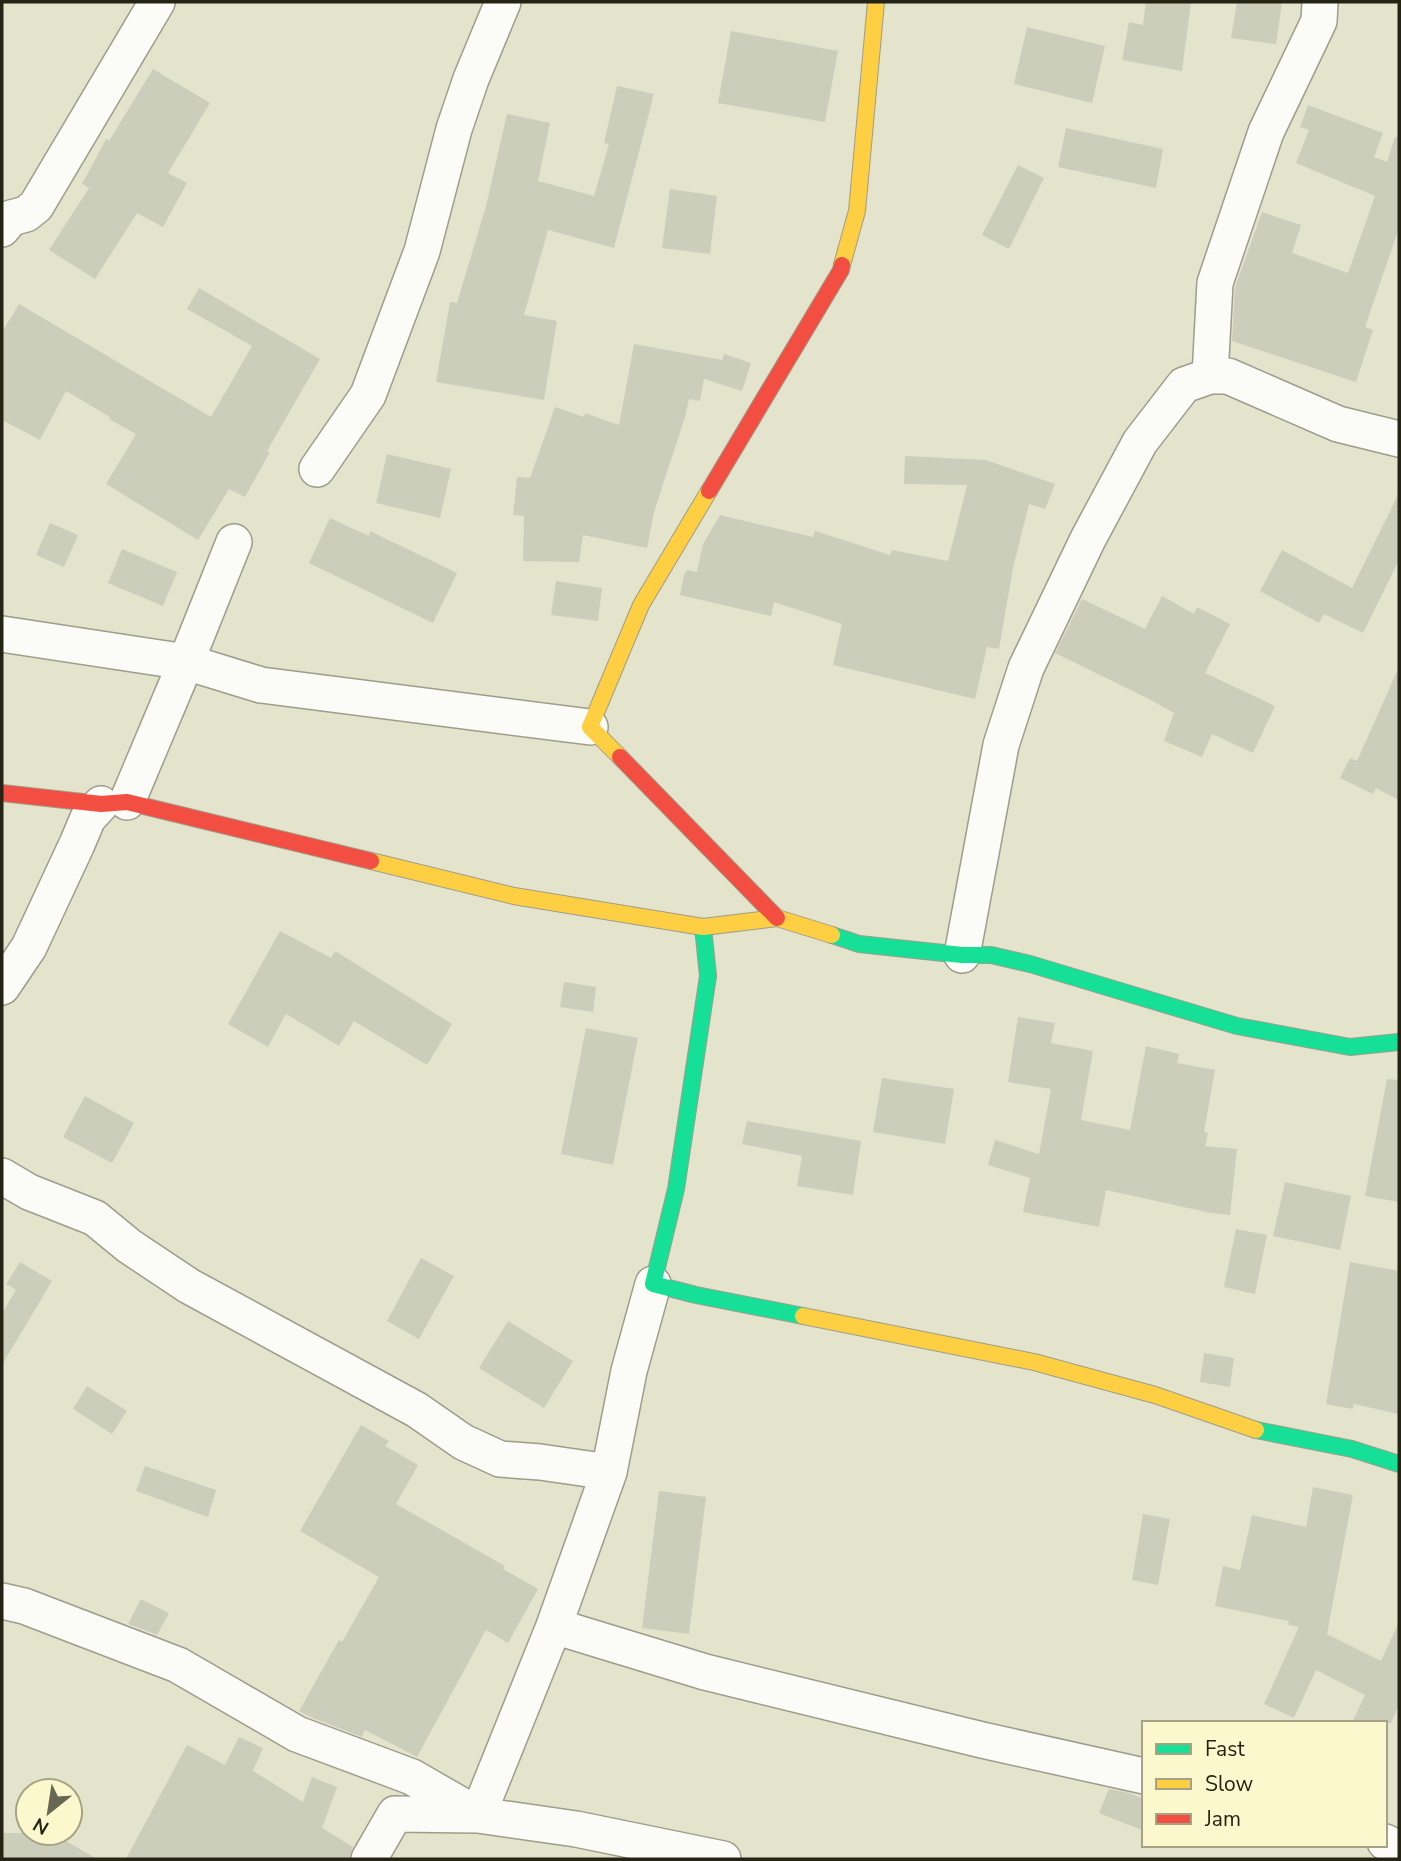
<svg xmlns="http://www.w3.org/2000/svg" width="1401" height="1861" font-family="'Nunito Sans',sans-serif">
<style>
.building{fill:#cccebc}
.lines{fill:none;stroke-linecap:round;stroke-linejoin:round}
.street-casing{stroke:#9e9d8b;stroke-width:38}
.fast-casing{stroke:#9e9d8b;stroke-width:18}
.slow-casing{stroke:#9e9d8b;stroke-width:18}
.jam-casing{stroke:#9e9d8b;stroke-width:18}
.street{stroke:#fbfbf7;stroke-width:35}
.fast{stroke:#16e098;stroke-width:16}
.slow{stroke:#ffcf43;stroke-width:16}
.jam{stroke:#f24e42;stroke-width:16}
</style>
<rect width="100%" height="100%" fill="#e4e3cc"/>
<!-- building -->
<path class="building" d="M 1146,2 L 1191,2 L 1182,71 L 1122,60 L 1129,22 L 1143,25 Z
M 1237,2 L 1282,2 L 1276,44 L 1231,38 Z
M 1027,27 L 1105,46 L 1092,103 L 1014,84 Z
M 731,31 L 838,51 L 825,122 L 718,103 Z
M 153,69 L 210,103 L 168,173 L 187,183 L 163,227 L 137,213 L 95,279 L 49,250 L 89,188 L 82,184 L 106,139 L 109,141 Z
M 617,86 L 654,94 L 614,248 L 548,230 L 524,315 L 557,321 L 544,400 L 436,382 L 450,302 L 457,303 L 486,206 L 507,114 L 550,123 L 538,181 L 594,196 L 609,144 L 604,143 Z
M 1308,105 L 1383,133 L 1374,157 L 1387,162 L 1395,137 L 1399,137 L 1399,228 L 1365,327 L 1373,330 L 1356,382 L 1232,341 L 1235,287 L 1262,212 L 1301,225 L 1292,253 L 1348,273 L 1375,196 L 1296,163 L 1309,130 L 1300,127 Z
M 1066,128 L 1163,149 L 1156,188 L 1058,167 Z
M 1018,165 L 1044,178 L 1009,249 L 982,235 Z
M 670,189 L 717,196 L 710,254 L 662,248 Z
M 199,288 L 320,359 L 267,451 L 270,452 L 245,497 L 229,489 L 198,540 L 106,484 L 136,434 L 109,419 L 110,417 L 66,391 L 40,440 L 2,420 L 2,332 L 19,304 L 211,417 L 252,346 L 187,309 Z
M 634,344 L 722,360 L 724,354 L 751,363 L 742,391 L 704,379 L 700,401 L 689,399 L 685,417 L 654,512 L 647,548 L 583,535 L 579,562 L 523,561 L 524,516 L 513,515 L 517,477 L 530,478 L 555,407 L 584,417 L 585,413 L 619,425 Z
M 387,454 L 451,469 L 440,518 L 376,503 Z
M 905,456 L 986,460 L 1055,484 L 1045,509 L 1029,504 L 1013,568 L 999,649 L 987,647 L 975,699 L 833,665 L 842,624 L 774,602 L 771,616 L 680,595 L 684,575 L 687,570 L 697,572 L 703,544 L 720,515 L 813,537 L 815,531 L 890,555 L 892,550 L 948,561 L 967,485 L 904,484 Z
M 1399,493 L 1399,560 L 1363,633 L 1324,614 L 1319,623 L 1260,591 L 1282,550 L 1352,588 Z
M 330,518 L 369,536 L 370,531 L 457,573 L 433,623 L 309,563 Z
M 50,523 L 78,535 L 64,567 L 36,555 Z
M 122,549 L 177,572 L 163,606 L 108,583 Z
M 556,581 L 602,588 L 598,621 L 551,615 Z
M 1162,596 L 1194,614 L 1197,607 L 1230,624 L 1205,673 L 1275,706 L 1253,753 L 1212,734 L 1202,757 L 1164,741 L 1174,713 L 1149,699 L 1055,653 L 1082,599 L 1145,629 Z
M 1399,667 L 1399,800 L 1376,788 L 1373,794 L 1340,778 L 1350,758 L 1357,761 Z
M 280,931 L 331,958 L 335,951 L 452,1024 L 427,1065 L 354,1021 L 339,1046 L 286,1014 L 268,1047 L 228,1024 Z
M 564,982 L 596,987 L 593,1012 L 560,1007 Z
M 1018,1017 L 1055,1023 L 1051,1043 L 1093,1051 L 1081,1120 L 1130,1130 L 1146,1046 L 1179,1054 L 1177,1063 L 1215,1070 L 1204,1132 L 1208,1133 L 1205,1146 L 1237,1149 L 1230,1215 L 1211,1213 L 1106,1190 L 1099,1227 L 1023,1212 L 1030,1178 L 988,1165 L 995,1140 L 1039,1154 L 1051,1089 L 1008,1082 Z
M 586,1028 L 638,1038 L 613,1165 L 561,1154 Z
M 882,1078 L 954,1089 L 945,1144 L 873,1132 Z
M 1387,1079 L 1399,1080 L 1399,1202 L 1365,1196 Z
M 85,1096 L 134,1123 L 112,1163 L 63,1137 Z
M 747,1121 L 861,1141 L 853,1195 L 797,1186 L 802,1156 L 742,1144 Z
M 1285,1182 L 1351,1196 L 1340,1250 L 1273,1236 Z
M 1236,1229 L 1267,1235 L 1255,1294 L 1224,1287 Z
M 421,1258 L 454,1276 L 419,1339 L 387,1321 Z
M 20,1262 L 52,1281 L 2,1365 L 2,1313 L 16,1290 L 6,1284 Z
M 1350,1262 L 1399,1271 L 1399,1414 L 1354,1404 L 1353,1409 L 1326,1404 Z
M 508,1321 L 573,1361 L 544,1408 L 479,1368 Z
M 1204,1353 L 1234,1358 L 1230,1387 L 1200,1382 Z
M 87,1386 L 127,1411 L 112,1434 L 73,1409 Z
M 361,1425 L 389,1441 L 385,1446 L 418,1465 L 396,1504 L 505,1566 L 503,1569 L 538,1589 L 508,1643 L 486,1630 L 417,1757 L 365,1730 L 362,1737 L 313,1718 L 299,1711 L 339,1640 L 342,1642 L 379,1577 L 300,1531 Z
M 145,1466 L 216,1490 L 208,1517 L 136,1491 Z
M 1313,1487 L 1353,1495 L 1327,1634 L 1381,1661 L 1399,1622 L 1399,1705 L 1391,1723 L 1352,1723 L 1365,1695 L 1316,1670 L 1294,1718 L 1264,1704 L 1299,1627 L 1288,1625 L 1289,1621 L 1215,1606 L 1223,1566 L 1240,1570 L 1252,1515 L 1306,1527 Z
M 659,1491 L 706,1497 L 689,1634 L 642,1628 Z
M 1143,1514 L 1170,1519 L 1158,1585 L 1132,1580 Z
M 141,1599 L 169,1613 L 157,1635 L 128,1624 Z
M 239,1737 L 263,1748 L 253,1771 L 303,1802 L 312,1777 L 337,1787 L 322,1828 L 353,1847 L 349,1859 L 126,1859 L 187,1745 L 225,1765 Z
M 1109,1789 L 1129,1793 L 1144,1799 L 1144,1831 L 1099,1813 Z
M 2,1833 L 52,1833 L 97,1859 L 2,1859 Z"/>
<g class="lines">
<defs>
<path id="street" d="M 2,229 L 11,218 L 26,214 L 36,206 L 157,2
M 1210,376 L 1215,283 L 1266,132 L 1319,21 L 1320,2
M 317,469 L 368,395 L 422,251 L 454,129 L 471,79 L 503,2
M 2,634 L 186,662 L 261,685 L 590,727
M 127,802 L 186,662 L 234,542
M 962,955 L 1001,745 L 1026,668 L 1088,539 L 1140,442 L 1184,385 L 1210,376 L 1228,376 L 1338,424 L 1399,439
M 2,987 L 29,947 L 77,844 L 88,818 L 101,804
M 2,1176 L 29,1192 L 95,1218 L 129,1246 L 189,1286 L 417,1410 L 463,1442 L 500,1459 L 540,1462 L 609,1472
M 653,1284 L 629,1371 L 609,1472 L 554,1626 L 705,1672 L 982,1740 L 1144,1776
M 2,1601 L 24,1606 L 178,1665 L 297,1734 L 412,1777 L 478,1815 L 554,1626
M 1385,1842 L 1399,1849
M 369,1859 L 395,1814 L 478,1815 L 576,1829 L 723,1859"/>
<path id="fast" d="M 703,927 L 708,976 L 676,1189 L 653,1284 L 696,1295 L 803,1316
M 832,935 L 859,944 L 962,955 L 991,955 L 1030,964 L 1237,1026 L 1350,1047 L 1399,1042
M 1256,1430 L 1352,1449 L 1399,1464"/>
<path id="slow" d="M 842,265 L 857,211 L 876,2
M 620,757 L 590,727 L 641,605 L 709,491
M 371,861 L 514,896 L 703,927 L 777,918 L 832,935
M 803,1316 L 1034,1362 L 1155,1395 L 1256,1430"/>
<path id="jam" d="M 709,491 L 841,270 L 842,265
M 620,757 L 777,918
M 2,793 L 101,804 L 127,802 L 371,861"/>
</defs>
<!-- street casing -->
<use href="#street" class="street-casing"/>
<!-- fast casing -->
<use href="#fast" class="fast-casing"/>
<!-- slow casing -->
<use href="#slow" class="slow-casing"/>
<!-- jam casing -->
<use href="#jam" class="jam-casing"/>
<!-- street -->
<use href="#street" class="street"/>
<!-- fast -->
<use href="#fast" class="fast"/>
<!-- slow -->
<use href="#slow" class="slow"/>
<!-- jam -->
<use href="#jam" class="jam"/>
</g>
<!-- border -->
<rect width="1401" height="1861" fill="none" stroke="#252414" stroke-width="7"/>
<!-- legend -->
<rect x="1142" y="1721" width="245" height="126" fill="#fcf8ce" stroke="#a6a384" stroke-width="2"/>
<rect x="1156" y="1744" width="35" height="10" fill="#16e098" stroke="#a6a384" stroke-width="2"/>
<text x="1205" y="1756" font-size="21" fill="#252414">Fast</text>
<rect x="1156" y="1779" width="35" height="10" fill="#ffcf43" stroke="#a6a384" stroke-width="2"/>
<text x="1205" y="1791" font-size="21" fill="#252414">Slow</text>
<rect x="1156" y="1814" width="35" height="10" fill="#f24e42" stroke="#a6a384" stroke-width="2"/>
<text x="1205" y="1826" font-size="21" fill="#252414">Jam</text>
<!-- north arrow -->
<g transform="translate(49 1812) rotate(210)"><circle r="33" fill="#fcf8ce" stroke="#a6a384" stroke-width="2"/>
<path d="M0-5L12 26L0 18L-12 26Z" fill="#686754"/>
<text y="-10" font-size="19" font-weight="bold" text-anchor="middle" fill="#252414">N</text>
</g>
</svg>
